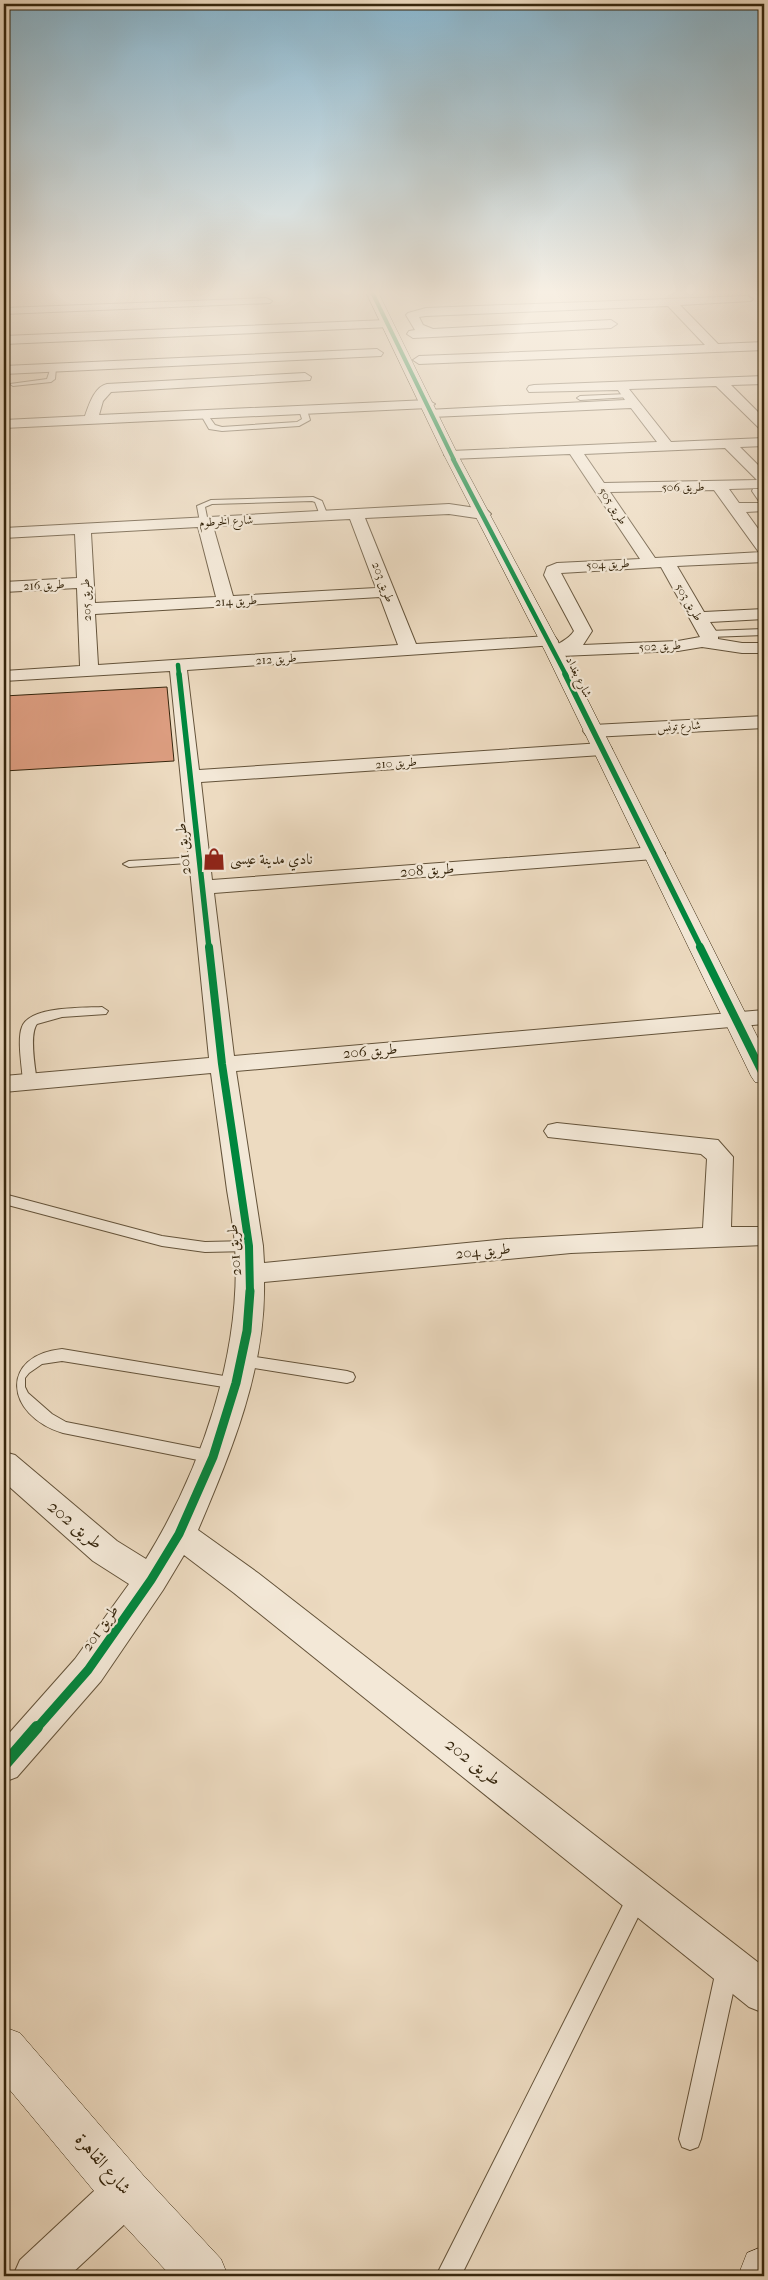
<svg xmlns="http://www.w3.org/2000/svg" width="768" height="2280" font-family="'IM FELL French Canon',Amiri,serif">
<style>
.building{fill:#dc9d80;stroke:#36260d}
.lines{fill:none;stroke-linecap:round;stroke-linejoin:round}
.lane-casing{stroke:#64533a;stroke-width:2}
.street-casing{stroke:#64533a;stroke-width:2}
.secondary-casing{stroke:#36260d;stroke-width:1}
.lane{fill:#f3e8d7;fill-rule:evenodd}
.street{fill:#f3e8d7;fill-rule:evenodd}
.secondary{fill:#f3e8d7;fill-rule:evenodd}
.cycleway-far5-casing{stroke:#f3e8d7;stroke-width:5}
.cycleway-far4-casing{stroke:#f3e8d7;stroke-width:6}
.cycleway-far3-casing{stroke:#f3e8d7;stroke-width:8}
.cycleway-far2-casing{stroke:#f3e8d7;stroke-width:11}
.cycleway-far1-casing{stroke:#f3e8d7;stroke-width:12}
.cycleway-casing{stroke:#f3e8d7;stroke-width:15}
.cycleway-far5{stroke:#00873e;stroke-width:4}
.cycleway-far4{stroke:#00873e;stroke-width:4.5}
.cycleway-far3{stroke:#00873e;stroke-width:5.5}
.cycleway-far2{stroke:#00873e;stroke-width:8}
.cycleway-far1{stroke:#00873e;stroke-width:9}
.cycleway{stroke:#00873e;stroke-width:12}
.labels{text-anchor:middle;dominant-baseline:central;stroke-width:4.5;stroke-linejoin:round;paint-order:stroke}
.far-street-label{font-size:12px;fill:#36260d;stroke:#f3e8d7}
.street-label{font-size:15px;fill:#36260d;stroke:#f3e8d7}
.poi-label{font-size:15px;fill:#36260d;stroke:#f3e8d7;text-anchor:start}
.near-street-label{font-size:18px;fill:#36260d;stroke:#f3e8d7}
</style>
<rect width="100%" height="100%" fill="#eddbc1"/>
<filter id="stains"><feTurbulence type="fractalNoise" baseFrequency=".004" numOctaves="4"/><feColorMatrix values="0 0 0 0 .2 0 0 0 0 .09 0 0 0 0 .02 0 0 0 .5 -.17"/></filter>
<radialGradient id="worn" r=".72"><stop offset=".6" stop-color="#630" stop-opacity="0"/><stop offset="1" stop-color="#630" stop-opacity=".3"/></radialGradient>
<!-- building -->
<path class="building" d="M 167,687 L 174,761 L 4,771 L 4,696 Z"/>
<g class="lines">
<defs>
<path id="lane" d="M 51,367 L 56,368 L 55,379 L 51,382 L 13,386 L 10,384 L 47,379 Z
M 628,394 L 630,395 L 630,397 L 580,400 L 577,398 L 580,396 Z
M 303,408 L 307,410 L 310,420 L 299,426 L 222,431 L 209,429 L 201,415 L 207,414 L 215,425 L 222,427 L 297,422 L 302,419 L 299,410 Z
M 753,489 L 759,489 L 764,497 L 764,504 L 761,504 L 752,491 Z
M 313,497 L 322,501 L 328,516 L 327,518 L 321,518 L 315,502 L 312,501 L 212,504 L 205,507 L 208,522 L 204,524 L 200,522 L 197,506 L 211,500 Z
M 764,629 L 764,635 L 709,637 L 704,634 L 709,631 Z
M 198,857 L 202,858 L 204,860 L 202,862 L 129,867 L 123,864 L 129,861 Z
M 102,1007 L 108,1011 L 106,1014 L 62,1017 L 37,1024 C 29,1034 35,1068 37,1081 L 30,1085 L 25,1084 L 23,1081 C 22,1067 17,1039 22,1027 C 29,1006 84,1008 102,1007 Z
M 4,1194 L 162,1236 L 205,1242 L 249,1241 L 254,1242 L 256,1246 L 254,1250 L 249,1251 L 205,1252 L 162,1246 L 4,1204 Z
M 62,1349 L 242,1379 L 244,1383 L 242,1387 L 236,1389 L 62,1361 L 42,1364 L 29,1373 L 25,1378 L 25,1387 L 28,1393 L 52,1414 L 66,1422 L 213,1451 L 219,1453 L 221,1457 L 219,1461 L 213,1463 L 63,1433 C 4,1415 0,1355 62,1349 Z
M 242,1355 L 347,1371 L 353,1373 L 355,1377 L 353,1381 L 347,1383 L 236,1365 L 234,1361 L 236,1357 Z
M 638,1886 L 645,1889 L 648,1896 L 645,1903 L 461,2276 L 436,2276 L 631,1889 Z
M 727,1960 L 735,1963 L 738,1970 L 701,2139 L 698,2147 L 690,2150 L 682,2147 L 679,2139 L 716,1970 L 719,1963 Z"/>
<path id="street" d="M 365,290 L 383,290 L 377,293 L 367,292 Z
M 747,296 L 753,299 L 751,301 L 680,305 L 718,344 L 764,342 L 764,350 L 419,364 L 413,360 L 419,356 L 705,345 L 668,306 L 426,316 L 419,317 L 423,325 L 433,329 L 611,320 L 617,324 L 611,328 L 413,338 L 407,334 L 409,331 L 415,330 L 406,315 L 408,313 L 426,308 Z
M 266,298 L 272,301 L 270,303 L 4,314 L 4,308 Z
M 387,320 L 393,324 L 391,327 L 4,344 L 4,336 Z
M 377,349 L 383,353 L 381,356 L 4,374 L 4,366 Z
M 305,373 L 311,377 L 310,380 L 111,392 L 103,401 L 99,415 L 428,400 L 435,404 L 428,408 L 4,428 L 4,420 L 85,416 C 89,405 94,387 107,384 Z
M 764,376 L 764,384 L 731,385 L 764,418 L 764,429 L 759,428 L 716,386 L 629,389 L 671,442 L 764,438 L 764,446 L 740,447 L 764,471 L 764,488 L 729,489 L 739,503 L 764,503 L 764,511 L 746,512 L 764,537 L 764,562 L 677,566 L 704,612 L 764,609 L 764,619 L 710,622 L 718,634 L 718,639 L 742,643 L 764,643 L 764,653 L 742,653 L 702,647 L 678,651 L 561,656 L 554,655 L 551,651 C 557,642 568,641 574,631 L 544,575 L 547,567 L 557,563 L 640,559 L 570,454 L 451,459 L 444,455 L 451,451 L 657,442 L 631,408 L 432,417 L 427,416 L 425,413 L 427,410 L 625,400 L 618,390 L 529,392 L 527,389 L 529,386 L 534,385 ZM 725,448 L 757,480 L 604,483 L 584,454 ZM 714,490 L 758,551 L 762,552 L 655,558 L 610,492 ZM 661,567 L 700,637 L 678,641 L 583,645 L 592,631 L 561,573 Z
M 449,504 L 483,509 L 488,511 L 491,514 L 488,517 L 483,519 L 449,514 L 365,518 L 416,644 L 549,636 L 555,637 L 558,641 L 555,645 L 187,670 L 199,770 L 602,743 L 609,745 L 612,749 L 609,753 L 602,755 L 201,782 L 212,880 L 654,847 L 661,849 L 665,853 L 661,857 L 654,859 L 214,893 L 234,1056 L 764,1010 L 764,1024 L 236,1071 L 263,1246 L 264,1263 L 507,1239 L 703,1228 L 707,1159 L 701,1154 L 548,1137 L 544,1131 L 548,1125 L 557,1123 L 718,1140 L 733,1157 L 731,1227 L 764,1227 L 764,1245 L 571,1253 L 264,1282 C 266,1369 231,1452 198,1530 L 258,1573 L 764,1967 L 764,2013 L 749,2007 L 234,1593 L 184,1555 L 163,1590 L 101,1681 L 17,1777 L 4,1782 L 4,1739 L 75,1659 L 129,1584 L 93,1561 L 4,1482 L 4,1452 L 15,1455 L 117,1541 L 146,1559 C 201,1470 242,1353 235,1246 C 234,1228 230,1209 227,1190 C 222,1151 216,1112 211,1073 L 4,1092 L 4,1076 L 209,1058 L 170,671 L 4,681 L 4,671 L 80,666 L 77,588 L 4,592 L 4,582 L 77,578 L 75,534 L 4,538 L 4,528 ZM 350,519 L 376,588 L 233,596 L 213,526 ZM 198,527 L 216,597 L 95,603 L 91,533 ZM 380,597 L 398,645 L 98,665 L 95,614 Z
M 764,716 L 764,728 L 593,737 L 586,735 L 583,731 L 586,727 L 593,725 Z
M 126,2170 L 142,2176 L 148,2192 L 142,2208 L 69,2276 L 13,2276 L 20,2260 L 110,2176 Z"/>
<path id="secondary" d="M 365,290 L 377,290 L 458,455 L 563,651 L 764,1050 L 764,1084 L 755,1082 L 751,1076 L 545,651 L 444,455 Z
M 4,2027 L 20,2033 L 143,2175 L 221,2259 L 228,2276 L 171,2276 L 109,2209 L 4,2083 Z
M 764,2246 L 764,2276 L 738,2276 L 747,2253 Z"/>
</defs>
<!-- lane casing -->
<use href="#lane" class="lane-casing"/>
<!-- street casing -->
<use href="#street" class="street-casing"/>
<!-- secondary casing -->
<use href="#secondary" class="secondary-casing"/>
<!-- lane -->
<use href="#lane" class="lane"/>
<!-- street -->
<use href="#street" class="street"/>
<!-- secondary -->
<use href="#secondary" class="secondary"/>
<defs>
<path id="cycleway-far5" d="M 371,290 L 454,460"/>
<path id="cycleway-far4" d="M 453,459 L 566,675
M 178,665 L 179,675"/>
<path id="cycleway-far3" d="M 179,674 L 209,948
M 565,674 L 701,948"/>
<path id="cycleway-far2" d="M 209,947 L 222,1064 L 249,1246 L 250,1293
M 700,947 L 764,1076"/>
<path id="cycleway-far1" d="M 36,1729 L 88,1670 L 151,1580 L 179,1534 L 213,1457 L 236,1383 L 247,1331 L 250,1291"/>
<path id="cycleway" d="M 4,1765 L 37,1727"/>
</defs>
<!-- cycleway-far5 casing -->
<use href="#cycleway-far5" class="cycleway-far5-casing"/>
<!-- cycleway-far4 casing -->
<use href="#cycleway-far4" class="cycleway-far4-casing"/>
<!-- cycleway-far3 casing -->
<use href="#cycleway-far3" class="cycleway-far3-casing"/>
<!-- cycleway-far2 casing -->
<use href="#cycleway-far2" class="cycleway-far2-casing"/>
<!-- cycleway-far1 casing -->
<use href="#cycleway-far1" class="cycleway-far1-casing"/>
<!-- cycleway casing -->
<use href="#cycleway" class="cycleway-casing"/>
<!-- cycleway-far5 -->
<use href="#cycleway-far5" class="cycleway-far5"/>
<!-- cycleway-far4 -->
<use href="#cycleway-far4" class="cycleway-far4"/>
<!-- cycleway-far3 -->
<use href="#cycleway-far3" class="cycleway-far3"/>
<!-- cycleway-far2 -->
<use href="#cycleway-far2" class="cycleway-far2"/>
<!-- cycleway-far1 -->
<use href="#cycleway-far1" class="cycleway-far1"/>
<!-- cycleway -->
<use href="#cycleway" class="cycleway"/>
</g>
<!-- sky -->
<linearGradient id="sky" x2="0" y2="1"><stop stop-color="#89b7d0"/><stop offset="0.48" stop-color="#f7efe3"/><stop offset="1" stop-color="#f7efe3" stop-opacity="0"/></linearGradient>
<rect width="768" height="609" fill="url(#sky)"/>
<!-- icons -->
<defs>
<symbol id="shop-bare" viewBox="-9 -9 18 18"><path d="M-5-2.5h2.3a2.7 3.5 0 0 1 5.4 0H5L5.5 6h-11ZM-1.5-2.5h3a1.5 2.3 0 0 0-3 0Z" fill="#8f2418" stroke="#f3e8d7" stroke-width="2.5" paint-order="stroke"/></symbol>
</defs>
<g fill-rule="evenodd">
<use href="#shop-bare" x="198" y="843" width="32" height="32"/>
</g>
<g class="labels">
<!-- far-street labels -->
<g class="far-street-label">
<text transform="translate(683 487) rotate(-1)">طريق 506</text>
<text transform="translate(613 506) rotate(57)">طريق 505</text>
<text transform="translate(226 521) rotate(-3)">شارع الخرطوم</text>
<text transform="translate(608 564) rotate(-3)">طريق 504</text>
<text transform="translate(383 582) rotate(69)">طريق 203</text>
<text transform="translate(44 585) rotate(-3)">طريق 216</text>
<text transform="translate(86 600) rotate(-93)">طريق 205</text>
<text transform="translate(236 601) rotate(-3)">طريق 214</text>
<text transform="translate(689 602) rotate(59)">طريق 503</text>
<text transform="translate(660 646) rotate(-3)">طريق 502</text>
<text transform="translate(276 659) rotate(-4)">طريق 212</text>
<text transform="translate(579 677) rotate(64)">شارع بغداد</text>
<text transform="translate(679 726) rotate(-3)">شارع تونس</text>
<text transform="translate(396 763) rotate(-4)">طريق 210</text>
</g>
<!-- street labels -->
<g class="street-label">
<text transform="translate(183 849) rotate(-96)">طريق 201</text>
<text transform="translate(427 870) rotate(-4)">طريق 208</text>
<text transform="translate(370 1051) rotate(-5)">طريق 206</text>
<text transform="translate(234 1250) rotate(-95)">طريق 201</text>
<text transform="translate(483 1251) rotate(-6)">طريق 204</text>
<text transform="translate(100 1628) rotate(-55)">طريق 201</text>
</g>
<!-- poi labels -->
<g class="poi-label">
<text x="230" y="859">نادي مدينة عيسى</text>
</g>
<!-- near-street labels -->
<g class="near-street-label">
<text transform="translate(75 1525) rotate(40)">طريق 202</text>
<text transform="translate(473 1762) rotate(38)">طريق 202</text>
<text transform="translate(103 2164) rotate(49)">شارع القاهرة</text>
</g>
</g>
<!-- margin -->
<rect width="768" height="2280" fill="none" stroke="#eddbc1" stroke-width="20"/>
<rect x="5" y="5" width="758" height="2270" fill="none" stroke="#36260d" stroke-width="2.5"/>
<rect x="10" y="10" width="748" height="2260" fill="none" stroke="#36260d"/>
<rect width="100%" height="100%" filter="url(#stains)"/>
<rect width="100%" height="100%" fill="url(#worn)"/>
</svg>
